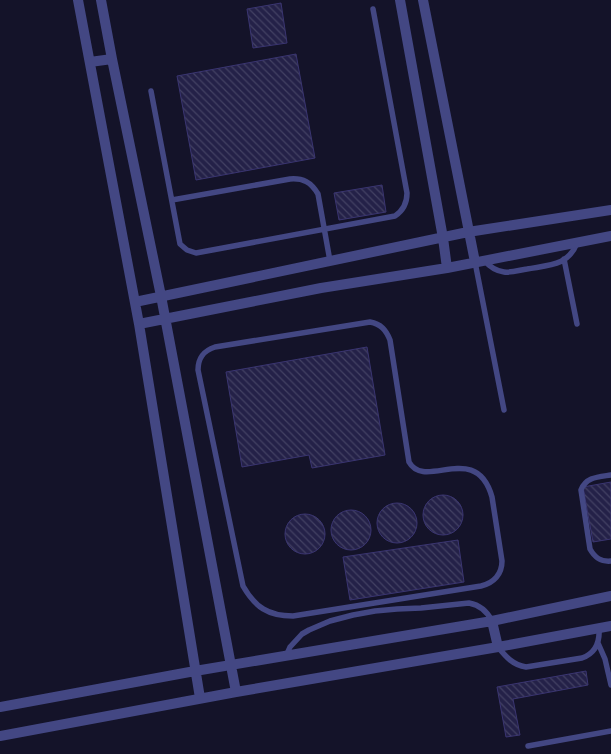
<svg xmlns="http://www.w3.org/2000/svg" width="611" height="754" font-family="'PT Sans Narrow',sans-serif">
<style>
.building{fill:url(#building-back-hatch);stroke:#3a3571}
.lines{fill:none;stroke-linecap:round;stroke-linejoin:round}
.service{stroke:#434783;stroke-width:5.5}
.minor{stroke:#434783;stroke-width:10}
</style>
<defs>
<pattern id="building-back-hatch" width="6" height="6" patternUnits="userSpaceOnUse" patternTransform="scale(1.25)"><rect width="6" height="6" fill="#242148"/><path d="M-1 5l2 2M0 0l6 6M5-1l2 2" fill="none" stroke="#434163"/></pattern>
</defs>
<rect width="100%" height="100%" fill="#141329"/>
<!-- building -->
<path class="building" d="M 281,3 L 287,43 L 253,48 L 247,9 Z
M 296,54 L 315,158 L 196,180 L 177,76 Z
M 382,185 L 386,212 L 339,220 L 334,193 Z
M 367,347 L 385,455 L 312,468 L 309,455 L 242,467 L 226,372 Z
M 611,482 L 611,539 L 593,542 L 583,487 Z
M423 515a20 20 0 1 1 40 0a20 20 0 1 1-40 0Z
M377 523a20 20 0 1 1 40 0a20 20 0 1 1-40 0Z
M331 530a20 20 0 1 1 40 0a20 20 0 1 1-40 0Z
M285 534a20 20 0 1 1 40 0a20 20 0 1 1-40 0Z
M 458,540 L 464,582 L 350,600 L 343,557 Z
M 586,671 L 588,685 L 513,699 L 520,735 L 506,737 L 497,687 Z"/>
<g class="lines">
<!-- service -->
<path class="service" d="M 151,91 L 180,244 L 187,250 L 196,253 L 395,216 C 404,210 407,203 407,193 L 373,9
M 172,200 L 290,179 C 303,178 311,182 318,194 L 330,261
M 564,259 L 577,324
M 484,260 C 489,266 496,271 504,272 C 511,273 520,270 527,269 C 549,265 568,266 577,243
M 475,262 L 504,410
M 370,322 C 381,324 386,330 390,340 L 409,462 C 425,491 476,440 492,497 L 502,561 C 502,574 494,583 481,586 L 293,616 C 268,616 255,607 243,586 L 198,370 C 198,358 203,351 215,347 Z
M 611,475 C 598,477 586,477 581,490 L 590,549 C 595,558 601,562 611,561
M 598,643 L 605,659 L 611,685
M 498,647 C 506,657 513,665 526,667 L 582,658 C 596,653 600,642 599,628
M 286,656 L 290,647 L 302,634 L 309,630 L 330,621 L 353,615 L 375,611 L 397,609 L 421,608 L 469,603 C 480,605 487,611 492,621
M 528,746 L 611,731"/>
<!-- minor -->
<path class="minor" d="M 78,0 L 139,324 L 200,698
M 101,0 L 112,59 L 161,296 L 236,692
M 400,0 L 443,238 L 447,268
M 423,0 L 475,262
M 90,62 L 112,59
M 135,302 L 468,232 L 611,210
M 139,324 L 321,288 L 447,268 L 611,236
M 492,621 L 498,647
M 0,707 L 195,671 L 492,621 L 611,596
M 0,736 L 236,692 L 498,647 L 611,626"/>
</g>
</svg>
